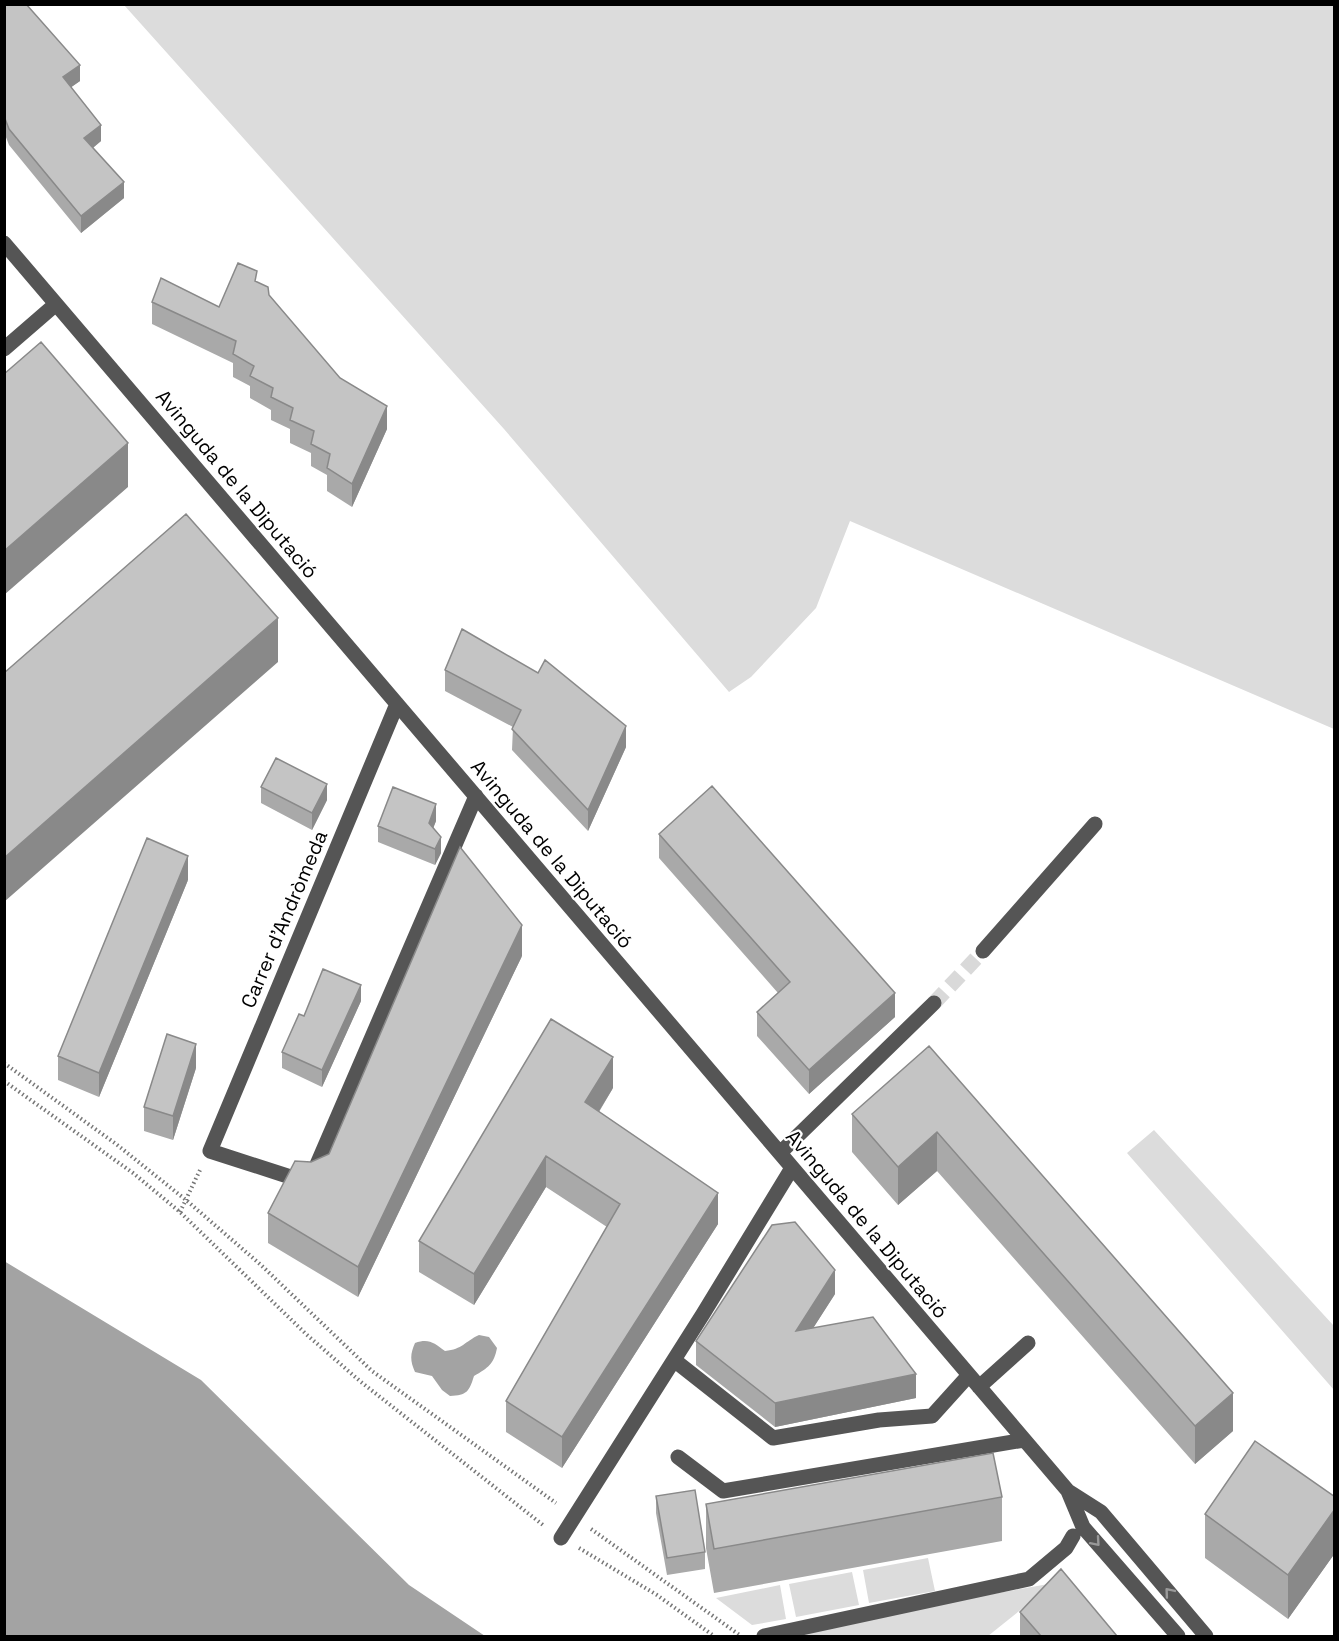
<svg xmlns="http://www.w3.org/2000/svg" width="1339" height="1641" font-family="'Space Grotesk',sans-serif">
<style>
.green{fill:#dcdcdc}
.water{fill:#a3a3a3}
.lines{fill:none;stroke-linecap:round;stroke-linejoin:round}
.minor-tunnel{stroke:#d9d9d9;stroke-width:15;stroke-dasharray:15 8;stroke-linecap:butt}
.path{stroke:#777;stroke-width:4;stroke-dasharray:1.5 3;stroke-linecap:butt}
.minor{stroke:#555;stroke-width:15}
.wall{fill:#a9a9a9}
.shaded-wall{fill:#898989}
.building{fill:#c4c4c4;stroke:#898989;stroke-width:1.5}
.oneway{stroke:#999}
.labels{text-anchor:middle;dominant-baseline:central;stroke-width:4.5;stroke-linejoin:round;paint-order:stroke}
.street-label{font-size:20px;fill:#000;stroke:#fff}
</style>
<rect width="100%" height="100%" fill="#fff"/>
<!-- green -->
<path class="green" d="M 124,5 L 1334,5 L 1334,729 L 850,521 L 816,608 L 751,677 L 729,692 L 504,429 Z
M 1154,1130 L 1334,1326 L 1334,1390 L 1127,1153 Z
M 928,1558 L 935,1591 L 869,1603 L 863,1570 Z
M 852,1572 L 859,1605 L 796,1617 L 789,1584 Z
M 1054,1583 L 988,1636 L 757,1636 Z
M 780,1585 L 786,1619 L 752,1625 L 716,1598 Z"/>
<!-- water -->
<path class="water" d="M 4,1261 L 201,1380 L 409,1585 L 485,1636 L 5,1636 Z
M 479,1335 L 489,1337 L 497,1348 C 494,1364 488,1368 474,1376 C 469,1392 467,1395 450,1396 L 442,1390 L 432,1376 L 415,1372 C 410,1361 410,1354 415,1343 C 429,1338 434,1343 445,1351 C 463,1349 464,1342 479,1335 Z"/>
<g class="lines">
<!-- minor-tunnel -->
<path class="minor-tunnel" d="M 934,1003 L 983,951"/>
<!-- path -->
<path class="path" d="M 4,1063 L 116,1144 L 186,1200 L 261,1265 L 372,1371 L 556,1503
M 4,1081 L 133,1173 L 180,1212 L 306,1334 L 361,1382 L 543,1525
M 180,1212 L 200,1170
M 591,1529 L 741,1636
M 579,1548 L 657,1595 L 714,1636"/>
<!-- minor -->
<path class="minor" d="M 4,243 L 1068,1491 L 1083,1527 L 1178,1636
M 4,349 L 56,304
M 397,704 L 210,1151 L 309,1183 L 476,796
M 983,951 L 1095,824
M 780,1153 L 934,1003
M 674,1360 L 773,1438 L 879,1420 L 932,1416 L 969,1375
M 979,1387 L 1028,1343
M 678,1457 L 723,1491 L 1024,1440
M 1068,1491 L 1101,1512 L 1206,1636
M 561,1538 L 703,1314 L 792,1168
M 764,1636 L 1029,1579 L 1066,1548 L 1073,1536"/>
</g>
<!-- wall -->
<path class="wall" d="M 4,4 L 80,81 L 71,87 L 101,141 L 93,148 L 124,198 L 81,233 L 9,145 L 4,132 Z
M 257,282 L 269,295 L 340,378 L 387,429 L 352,507 L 327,491 L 327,475 L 311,466 L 311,453 L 290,443 L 290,429 L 271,420 L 271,410 L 250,398 L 250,386 L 233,377 L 233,363 L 152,324 L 152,302 L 219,307 Z
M 445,670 L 626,747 L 588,831 L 512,750 L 513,727 L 445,691 Z
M 261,787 L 327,800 L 312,830 L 261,803 Z
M 436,821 L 433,828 L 441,853 L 435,865 L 378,842 L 378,826 Z
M 659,834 L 895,1017 L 809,1094 L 757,1036 L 757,1012 L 778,993 L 659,858 Z
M 188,880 L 99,1097 L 58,1080 L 58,1056 Z
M 522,956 L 358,1297 L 268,1243 L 268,1213 L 311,1162 L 329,1154 Z
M 361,1001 L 322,1087 L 282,1068 L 282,1052 L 304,1016 Z
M 929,1046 L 1233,1431 L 1195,1464 L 937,1171 L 898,1205 L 852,1152 L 852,1114 Z
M 196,1068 L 173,1140 L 144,1131 L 144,1107 Z
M 613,1088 L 599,1112 L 718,1224 L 562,1468 L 506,1432 L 506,1401 L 607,1227 L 546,1187 L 474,1305 L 419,1272 L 419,1241 Z
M 835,1294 L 813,1328 L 916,1398 L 775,1427 L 696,1365 L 696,1341 Z
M 656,1496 L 705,1552 L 705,1569 L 667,1575 L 656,1513 Z
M 1002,1497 L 1002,1541 L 714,1593 L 706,1548 L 706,1504 Z
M 1335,1497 L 1335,1553 L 1288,1619 L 1205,1558 L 1205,1514 Z
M 1020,1612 L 1117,1636 L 1020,1636 Z"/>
<!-- shaded-wall -->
<path class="shaded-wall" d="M 80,65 L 80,81 L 63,93 L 63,77 Z
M 101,125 L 101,141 L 84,155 L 84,138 Z
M 124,182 L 124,198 L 81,233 L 81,216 Z
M 387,406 L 387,429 L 352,507 L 352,484 Z
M 128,443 L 128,487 L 4,595 L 4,551 Z
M 278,618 L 278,662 L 4,902 L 4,858 Z
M 626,726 L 626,747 L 588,831 L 588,810 Z
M 327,784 L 327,800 L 312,830 L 312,813 Z
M 436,804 L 436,821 L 429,839 L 429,823 Z
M 441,837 L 441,853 L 435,865 L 435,849 Z
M 188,856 L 188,880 L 99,1097 L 99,1073 Z
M 522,925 L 522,956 L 358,1297 L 358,1267 Z
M 361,985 L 361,1001 L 322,1087 L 322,1070 Z
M 895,993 L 895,1017 L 809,1094 L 809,1070 Z
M 196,1044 L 196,1068 L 173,1140 L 173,1116 Z
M 613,1057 L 613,1088 L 585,1134 L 585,1102 Z
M 937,1132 L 937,1171 L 898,1205 L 898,1167 Z
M 546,1156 L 546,1187 L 474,1305 L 474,1274 Z
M 718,1193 L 718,1224 L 562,1468 L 562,1437 Z
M 835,1270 L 835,1294 L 796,1355 L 796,1331 Z
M 916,1374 L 916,1398 L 775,1427 L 775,1403 Z
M 1233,1393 L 1233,1431 L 1195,1464 L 1195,1426 Z
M 1335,1509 L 1335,1553 L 1288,1619 L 1288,1575 Z"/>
<!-- building -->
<path class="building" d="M 4,4 L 26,4 L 80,65 L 63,77 L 101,125 L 84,138 L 124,182 L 81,216 L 9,129 L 4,116 Z
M 238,263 L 257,271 L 255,281 L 268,287 L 269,295 L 340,378 L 387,406 L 352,484 L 327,468 L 330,454 L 311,444 L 314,431 L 290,420 L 293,408 L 271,397 L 273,388 L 250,376 L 254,366 L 233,354 L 236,341 L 152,302 L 161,278 L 219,307 Z
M 41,342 L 128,443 L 4,551 L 4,374 Z
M 186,514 L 278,618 L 4,858 L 4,673 Z
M 462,629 L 538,673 L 545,660 L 626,726 L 588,810 L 512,729 L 521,710 L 445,670 Z
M 276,758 L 327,784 L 312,813 L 261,787 Z
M 712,786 L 895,993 L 809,1070 L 757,1012 L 790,982 L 659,834 Z
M 393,787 L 436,804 L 429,823 L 441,837 L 435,849 L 378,826 Z
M 147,838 L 188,856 L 99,1073 L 58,1056 Z
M 460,847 L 522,925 L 358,1267 L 268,1213 L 295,1161 L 311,1162 L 329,1154 Z
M 323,969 L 361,985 L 322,1070 L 282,1052 L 299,1014 L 304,1016 Z
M 551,1019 L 613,1057 L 585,1102 L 718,1193 L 562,1437 L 506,1401 L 620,1204 L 546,1156 L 474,1274 L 419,1241 Z
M 167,1034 L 196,1044 L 173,1116 L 144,1107 Z
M 929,1046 L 1233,1393 L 1195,1426 L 937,1132 L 898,1167 L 852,1114 Z
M 795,1222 L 835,1270 L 796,1331 L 873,1317 L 916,1374 L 775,1403 L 696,1341 L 772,1225 Z
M 1255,1441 L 1335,1497 L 1335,1509 L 1288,1575 L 1205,1514 Z
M 993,1453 L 1002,1497 L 714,1549 L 706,1504 Z
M 695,1490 L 705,1552 L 667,1558 L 656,1496 Z
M 1061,1569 L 1117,1636 L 1041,1636 L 1020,1612 Z"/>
<!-- one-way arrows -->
<defs><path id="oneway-chevron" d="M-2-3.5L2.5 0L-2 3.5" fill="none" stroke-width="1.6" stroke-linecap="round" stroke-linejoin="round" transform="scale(1.5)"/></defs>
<g class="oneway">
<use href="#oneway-chevron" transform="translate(1096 1542) rotate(49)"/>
<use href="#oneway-chevron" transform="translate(1169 1592) rotate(-130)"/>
</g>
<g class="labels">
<!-- street labels -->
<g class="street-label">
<text transform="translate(237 484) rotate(50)">Avinguda de la Diputació</text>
<text transform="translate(552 854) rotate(50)">Avinguda de la Diputació</text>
<text transform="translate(284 919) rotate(-67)">Carrer d'Andròmeda</text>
<text transform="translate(867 1224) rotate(50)">Avinguda de la Diputació</text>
</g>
</g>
<!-- border -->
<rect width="1339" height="1641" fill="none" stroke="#000000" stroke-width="12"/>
</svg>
